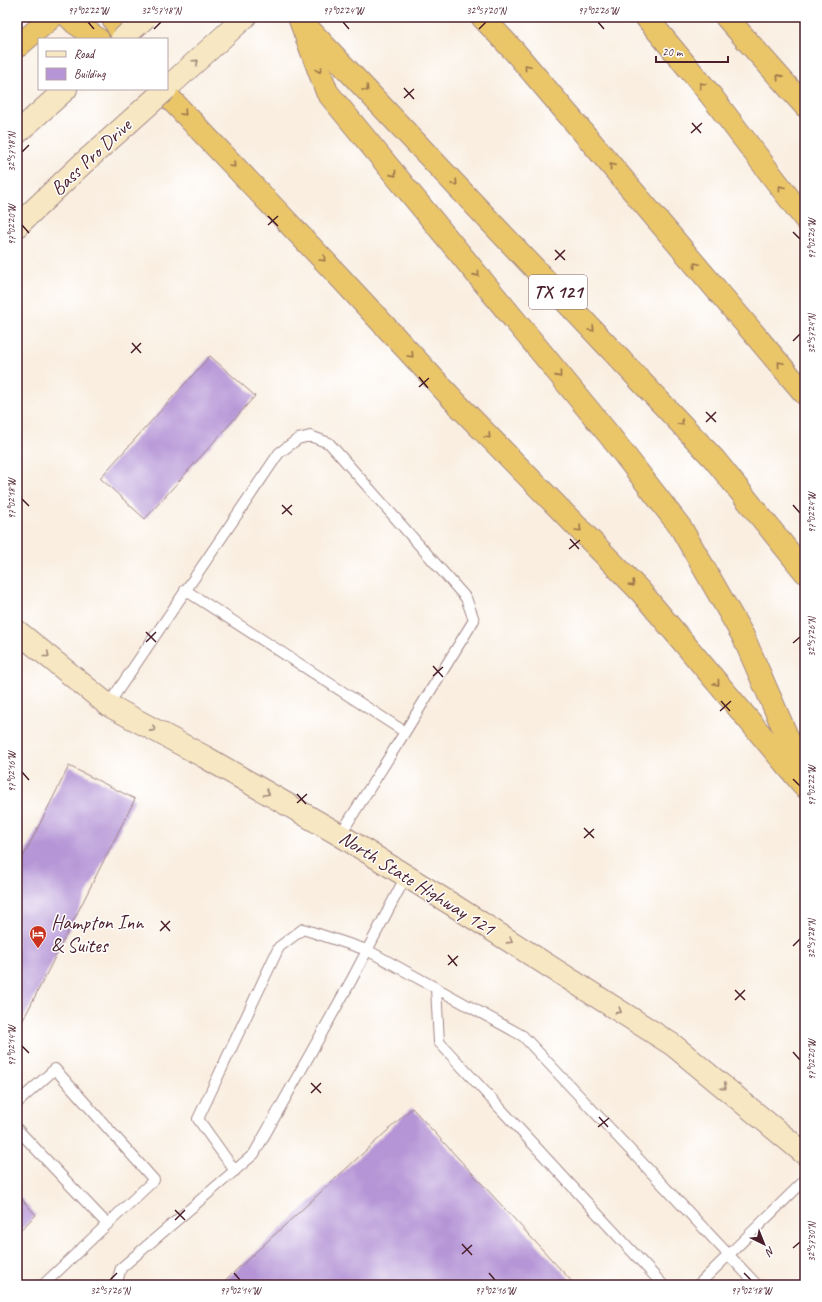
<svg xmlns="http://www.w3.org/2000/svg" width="822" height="1302" font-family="Caveat,sans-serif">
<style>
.building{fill:#b595d6}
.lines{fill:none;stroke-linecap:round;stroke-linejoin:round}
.lane-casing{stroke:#a28686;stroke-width:12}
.secondary-casing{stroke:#a28686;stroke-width:24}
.highway-casing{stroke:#a28686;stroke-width:24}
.lane{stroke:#fff;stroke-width:10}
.secondary{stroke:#f7e8c3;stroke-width:22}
.highway{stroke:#eac669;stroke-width:22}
.secondary-bridge-casing{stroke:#a28686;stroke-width:24;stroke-linecap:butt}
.secondary-bridge{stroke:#f7e8c3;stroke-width:22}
.oneway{stroke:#a08477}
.oneway2{stroke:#9a724a}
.ticks{fill:none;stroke:#4a1f2b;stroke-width:1.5}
.labels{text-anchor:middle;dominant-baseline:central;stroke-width:3;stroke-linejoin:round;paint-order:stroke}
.shield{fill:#fff;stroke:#80626b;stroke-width:1}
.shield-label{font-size:19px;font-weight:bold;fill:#4a1f2b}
.street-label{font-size:20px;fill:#4a1f2b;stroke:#fff}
.poi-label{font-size:20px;fill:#4a1f2b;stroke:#fff;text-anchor:start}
.neatline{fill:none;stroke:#4a1f2b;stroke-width:1.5}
.ticks-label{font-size:10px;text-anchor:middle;fill:#4a1f2b}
</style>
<rect width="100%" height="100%" fill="#fff"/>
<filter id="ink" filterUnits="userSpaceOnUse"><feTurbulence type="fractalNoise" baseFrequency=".025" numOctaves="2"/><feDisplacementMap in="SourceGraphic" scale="8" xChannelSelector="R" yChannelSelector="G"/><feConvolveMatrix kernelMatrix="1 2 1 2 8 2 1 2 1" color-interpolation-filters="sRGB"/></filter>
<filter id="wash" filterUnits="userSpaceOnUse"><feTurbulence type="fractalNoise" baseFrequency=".012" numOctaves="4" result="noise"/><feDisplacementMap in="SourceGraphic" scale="16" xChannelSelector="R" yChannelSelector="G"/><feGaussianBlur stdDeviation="0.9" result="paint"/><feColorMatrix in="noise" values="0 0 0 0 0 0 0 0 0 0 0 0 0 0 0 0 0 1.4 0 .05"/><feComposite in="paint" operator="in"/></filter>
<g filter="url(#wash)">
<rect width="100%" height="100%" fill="#f9eee0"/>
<g id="blocks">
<!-- building -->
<path class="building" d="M 210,356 L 255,396 L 145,519 L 100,478 Z
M 69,766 L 135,799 L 17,1032 L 17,869 Z
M 412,1108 L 575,1285 L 220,1285 Z
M 17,1194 L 36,1215 L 17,1233 Z"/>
</g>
</g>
<g filter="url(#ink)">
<use href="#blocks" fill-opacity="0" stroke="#a28686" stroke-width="1"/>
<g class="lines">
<defs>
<path id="lane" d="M 185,590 L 405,732
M 17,653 L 28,639
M 108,705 L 279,453 L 298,439 L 310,436 L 329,443 L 466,598 L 474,620 L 405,732 L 340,835
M 436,988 L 439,1042 L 663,1285
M 17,1103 L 55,1069 L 154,1180 L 43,1285
M 17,1129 L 107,1224
M 235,1171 L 198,1119 L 279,947 L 303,929 L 367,950 L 523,1036 L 757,1285
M 116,1285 L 121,1268 L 254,1154 L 351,981 L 406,876
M 698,1285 L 805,1180"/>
<path id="secondary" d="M 167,88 L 245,17
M 17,133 L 66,89
M 17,226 L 80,166 L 127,124
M 17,631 L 108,705 L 205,757 L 340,835 L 453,905 L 673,1045 L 805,1154"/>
<path id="highway" d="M 69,17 L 75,23 L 98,39
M 112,17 L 125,39
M 482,17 L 515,52 L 805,394
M 646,17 L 709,93 L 805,219
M 726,17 L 805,106
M 300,20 L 327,92 L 610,436 L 681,528 L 743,636 L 804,775
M 307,27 L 715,460 L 805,572
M 17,47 L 52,17
M 161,89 L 334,271 L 461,408 L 641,592 L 805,787"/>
</defs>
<!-- lane casing -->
<use href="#lane" class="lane-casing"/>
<!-- secondary casing -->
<use href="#secondary" class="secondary-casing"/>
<!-- highway casing -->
<use href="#highway" class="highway-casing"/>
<!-- lane -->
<use href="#lane" class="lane"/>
<!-- secondary -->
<use href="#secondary" class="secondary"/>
<!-- highway -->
<use href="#highway" class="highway"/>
<defs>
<path id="secondary-bridge" d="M 122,39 L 146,17
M 127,124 L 166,89"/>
</defs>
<!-- secondary-bridge casing -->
<use href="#secondary-bridge" class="secondary-bridge-casing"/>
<!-- secondary-bridge -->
<use href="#secondary-bridge" class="secondary-bridge"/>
</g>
<!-- one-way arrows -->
<defs><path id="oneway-chevron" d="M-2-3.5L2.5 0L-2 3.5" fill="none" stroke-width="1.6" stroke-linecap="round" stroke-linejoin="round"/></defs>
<g class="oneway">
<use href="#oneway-chevron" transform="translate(196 62) rotate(-42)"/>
<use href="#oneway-chevron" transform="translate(47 655) rotate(39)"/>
<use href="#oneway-chevron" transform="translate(153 729) rotate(28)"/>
<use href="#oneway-chevron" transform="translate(267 793) rotate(30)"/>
<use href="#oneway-chevron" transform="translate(510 941) rotate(32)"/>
<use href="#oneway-chevron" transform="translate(619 1011) rotate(32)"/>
<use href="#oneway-chevron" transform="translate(724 1087) rotate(40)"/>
</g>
<g class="oneway2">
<use href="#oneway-chevron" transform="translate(527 67) rotate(-130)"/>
<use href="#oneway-chevron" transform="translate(319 70) rotate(70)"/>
<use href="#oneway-chevron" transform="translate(779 77) rotate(-132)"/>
<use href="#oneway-chevron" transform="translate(702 85) rotate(-130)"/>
<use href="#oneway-chevron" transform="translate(366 89) rotate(47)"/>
<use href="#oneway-chevron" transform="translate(184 113) rotate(47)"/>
<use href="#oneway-chevron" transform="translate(233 165) rotate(46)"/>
<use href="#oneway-chevron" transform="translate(612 166) rotate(-130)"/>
<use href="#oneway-chevron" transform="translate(394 174) rotate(51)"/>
<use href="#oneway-chevron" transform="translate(455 183) rotate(47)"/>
<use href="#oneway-chevron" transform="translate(781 188) rotate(-127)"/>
<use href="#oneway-chevron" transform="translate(323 259) rotate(46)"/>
<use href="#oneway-chevron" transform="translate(696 265) rotate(-130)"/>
<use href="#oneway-chevron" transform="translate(477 274) rotate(51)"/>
<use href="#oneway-chevron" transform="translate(592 329) rotate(47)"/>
<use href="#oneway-chevron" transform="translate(411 355) rotate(47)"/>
<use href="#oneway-chevron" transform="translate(780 364) rotate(-130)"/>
<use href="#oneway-chevron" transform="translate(559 375) rotate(51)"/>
<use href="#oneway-chevron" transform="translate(681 423) rotate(47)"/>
<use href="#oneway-chevron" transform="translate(488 436) rotate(45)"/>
<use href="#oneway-chevron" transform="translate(579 529) rotate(45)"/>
<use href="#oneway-chevron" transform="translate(632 584) rotate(47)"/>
<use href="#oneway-chevron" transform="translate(717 683) rotate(50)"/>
</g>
</g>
<!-- ticks -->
<path class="ticks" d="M 88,22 L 94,29M 343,22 L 349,29M 598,22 L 604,29M 154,29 L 161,22M 479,29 L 486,22M 404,88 L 414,99M 404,98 L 414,89M 692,123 L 701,133M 691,133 L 702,123M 22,152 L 29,145M 268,216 L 278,226M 22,225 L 29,233M 268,225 L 278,216M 793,232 L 800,239M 555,250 L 565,260M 555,260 L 565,250M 793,341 L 800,334M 132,343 L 141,353M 131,353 L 141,343M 419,377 L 428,388M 419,387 L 429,378M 706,412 L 716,422M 706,422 L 716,412M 22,499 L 29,506M 282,505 L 292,515M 793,505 L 800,513M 282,514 L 292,505M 570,539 L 579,549M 569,549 L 580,540M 146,632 L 156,642M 146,642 L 156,632M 793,643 L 800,637M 433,666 L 443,677M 433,676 L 443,667M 721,701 L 730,711M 720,711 L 731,701M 22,772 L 29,780M 793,779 L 800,786M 297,794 L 306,804M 297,803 L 307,794M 584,828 L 594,838M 584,838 L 594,829M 161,921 L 170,931M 160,931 L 170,921M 793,946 L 800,939M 448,955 L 457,966M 448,965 L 458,956M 735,990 L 745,1000M 735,1000 L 745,990M 22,1046 L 29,1053M 793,1052 L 800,1060M 311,1083 L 321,1093M 311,1093 L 321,1083M 599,1117 L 608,1127M 598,1127 L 609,1118M 175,1210 L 185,1220M 175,1220 L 185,1210M 462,1244 L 472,1255M 793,1248 L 800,1242M 462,1254 L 472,1245M 234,1273 L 240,1280M 489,1273 L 495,1280M 744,1273 L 751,1280M 110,1280 L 117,1273"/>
<!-- icons -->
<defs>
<symbol id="hotel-pin" viewBox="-11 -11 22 30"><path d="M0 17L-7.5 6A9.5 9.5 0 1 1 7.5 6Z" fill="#c8321e" stroke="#fff"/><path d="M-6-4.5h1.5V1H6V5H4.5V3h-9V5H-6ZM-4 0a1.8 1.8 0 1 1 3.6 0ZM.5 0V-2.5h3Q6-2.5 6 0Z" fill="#fff"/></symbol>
</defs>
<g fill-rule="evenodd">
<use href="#hotel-pin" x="28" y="924" width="20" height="27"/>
</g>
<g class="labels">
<!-- shield labels -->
<rect class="shield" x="529" y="275" width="58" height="34" rx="3"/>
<g class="shield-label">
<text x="558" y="292">TX 121</text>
</g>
<!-- street labels -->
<g class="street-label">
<text transform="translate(91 157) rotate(-43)">Bass Pro Drive</text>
<text transform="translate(417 883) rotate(32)">North State Highway 121</text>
</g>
<!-- poi labels -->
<g class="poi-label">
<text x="51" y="922">Hampton Inn<tspan x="51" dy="23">&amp; Suites</tspan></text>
</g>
</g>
<!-- margin -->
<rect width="822" height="1302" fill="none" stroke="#fff" stroke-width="44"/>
<!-- legend -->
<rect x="38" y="38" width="130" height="52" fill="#ffffff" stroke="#b7a5aa"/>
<rect x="46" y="51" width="20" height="6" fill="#f7e8c3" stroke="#b7a5aa"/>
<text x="74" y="58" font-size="12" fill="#4a1f2b">Road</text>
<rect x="46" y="68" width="20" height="12" fill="#b595d6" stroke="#b7a5aa"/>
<text x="74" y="78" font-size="12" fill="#4a1f2b">Building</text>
<!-- north arrow -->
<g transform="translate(764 1244) rotate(137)" stroke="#ffffff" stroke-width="3" paint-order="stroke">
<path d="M0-3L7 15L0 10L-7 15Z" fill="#4a1f2b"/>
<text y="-6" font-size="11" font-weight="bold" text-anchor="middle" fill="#4a1f2b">N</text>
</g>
<!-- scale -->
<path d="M656 56v6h72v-6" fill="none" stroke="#4a1f2b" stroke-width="2"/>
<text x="662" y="56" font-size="12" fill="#4a1f2b" stroke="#ffffff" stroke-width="3" paint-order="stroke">20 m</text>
<rect x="22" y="22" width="778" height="1258" class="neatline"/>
<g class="ticks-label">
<text x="88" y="14">97°02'22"W</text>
<text x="161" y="14">32°57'18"N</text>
<text x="343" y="14">97°02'24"W</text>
<text x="486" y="14">32°57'20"N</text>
<text x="598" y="14">97°02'26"W</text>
<text transform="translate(11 152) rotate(-90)" y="4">32°57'18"N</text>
<text transform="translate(11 225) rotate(-90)" y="4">97°02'20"W</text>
<text transform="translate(811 239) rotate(-90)" y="4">97°02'26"W</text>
<text transform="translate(811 334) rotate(-90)" y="4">32°57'24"N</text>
<text transform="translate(11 499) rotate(-90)" y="4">97°02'18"W</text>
<text transform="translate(811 513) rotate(-90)" y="4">97°02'24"W</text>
<text transform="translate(811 637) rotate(-90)" y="4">32°57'26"N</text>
<text transform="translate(11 772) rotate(-90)" y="4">97°02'16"W</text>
<text transform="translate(811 786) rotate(-90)" y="4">97°02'22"W</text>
<text transform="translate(811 939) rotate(-90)" y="4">32°57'28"N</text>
<text transform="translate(11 1046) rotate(-90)" y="4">97°02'14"W</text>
<text transform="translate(811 1060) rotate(-90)" y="4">97°02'20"W</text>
<text transform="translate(811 1242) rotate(-90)" y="4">32°57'30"N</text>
<text x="110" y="1294">32°57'26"N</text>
<text x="240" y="1294">97°02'14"W</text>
<text x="495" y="1294">97°02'16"W</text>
<text x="751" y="1294">97°02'18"W</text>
</g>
</svg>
